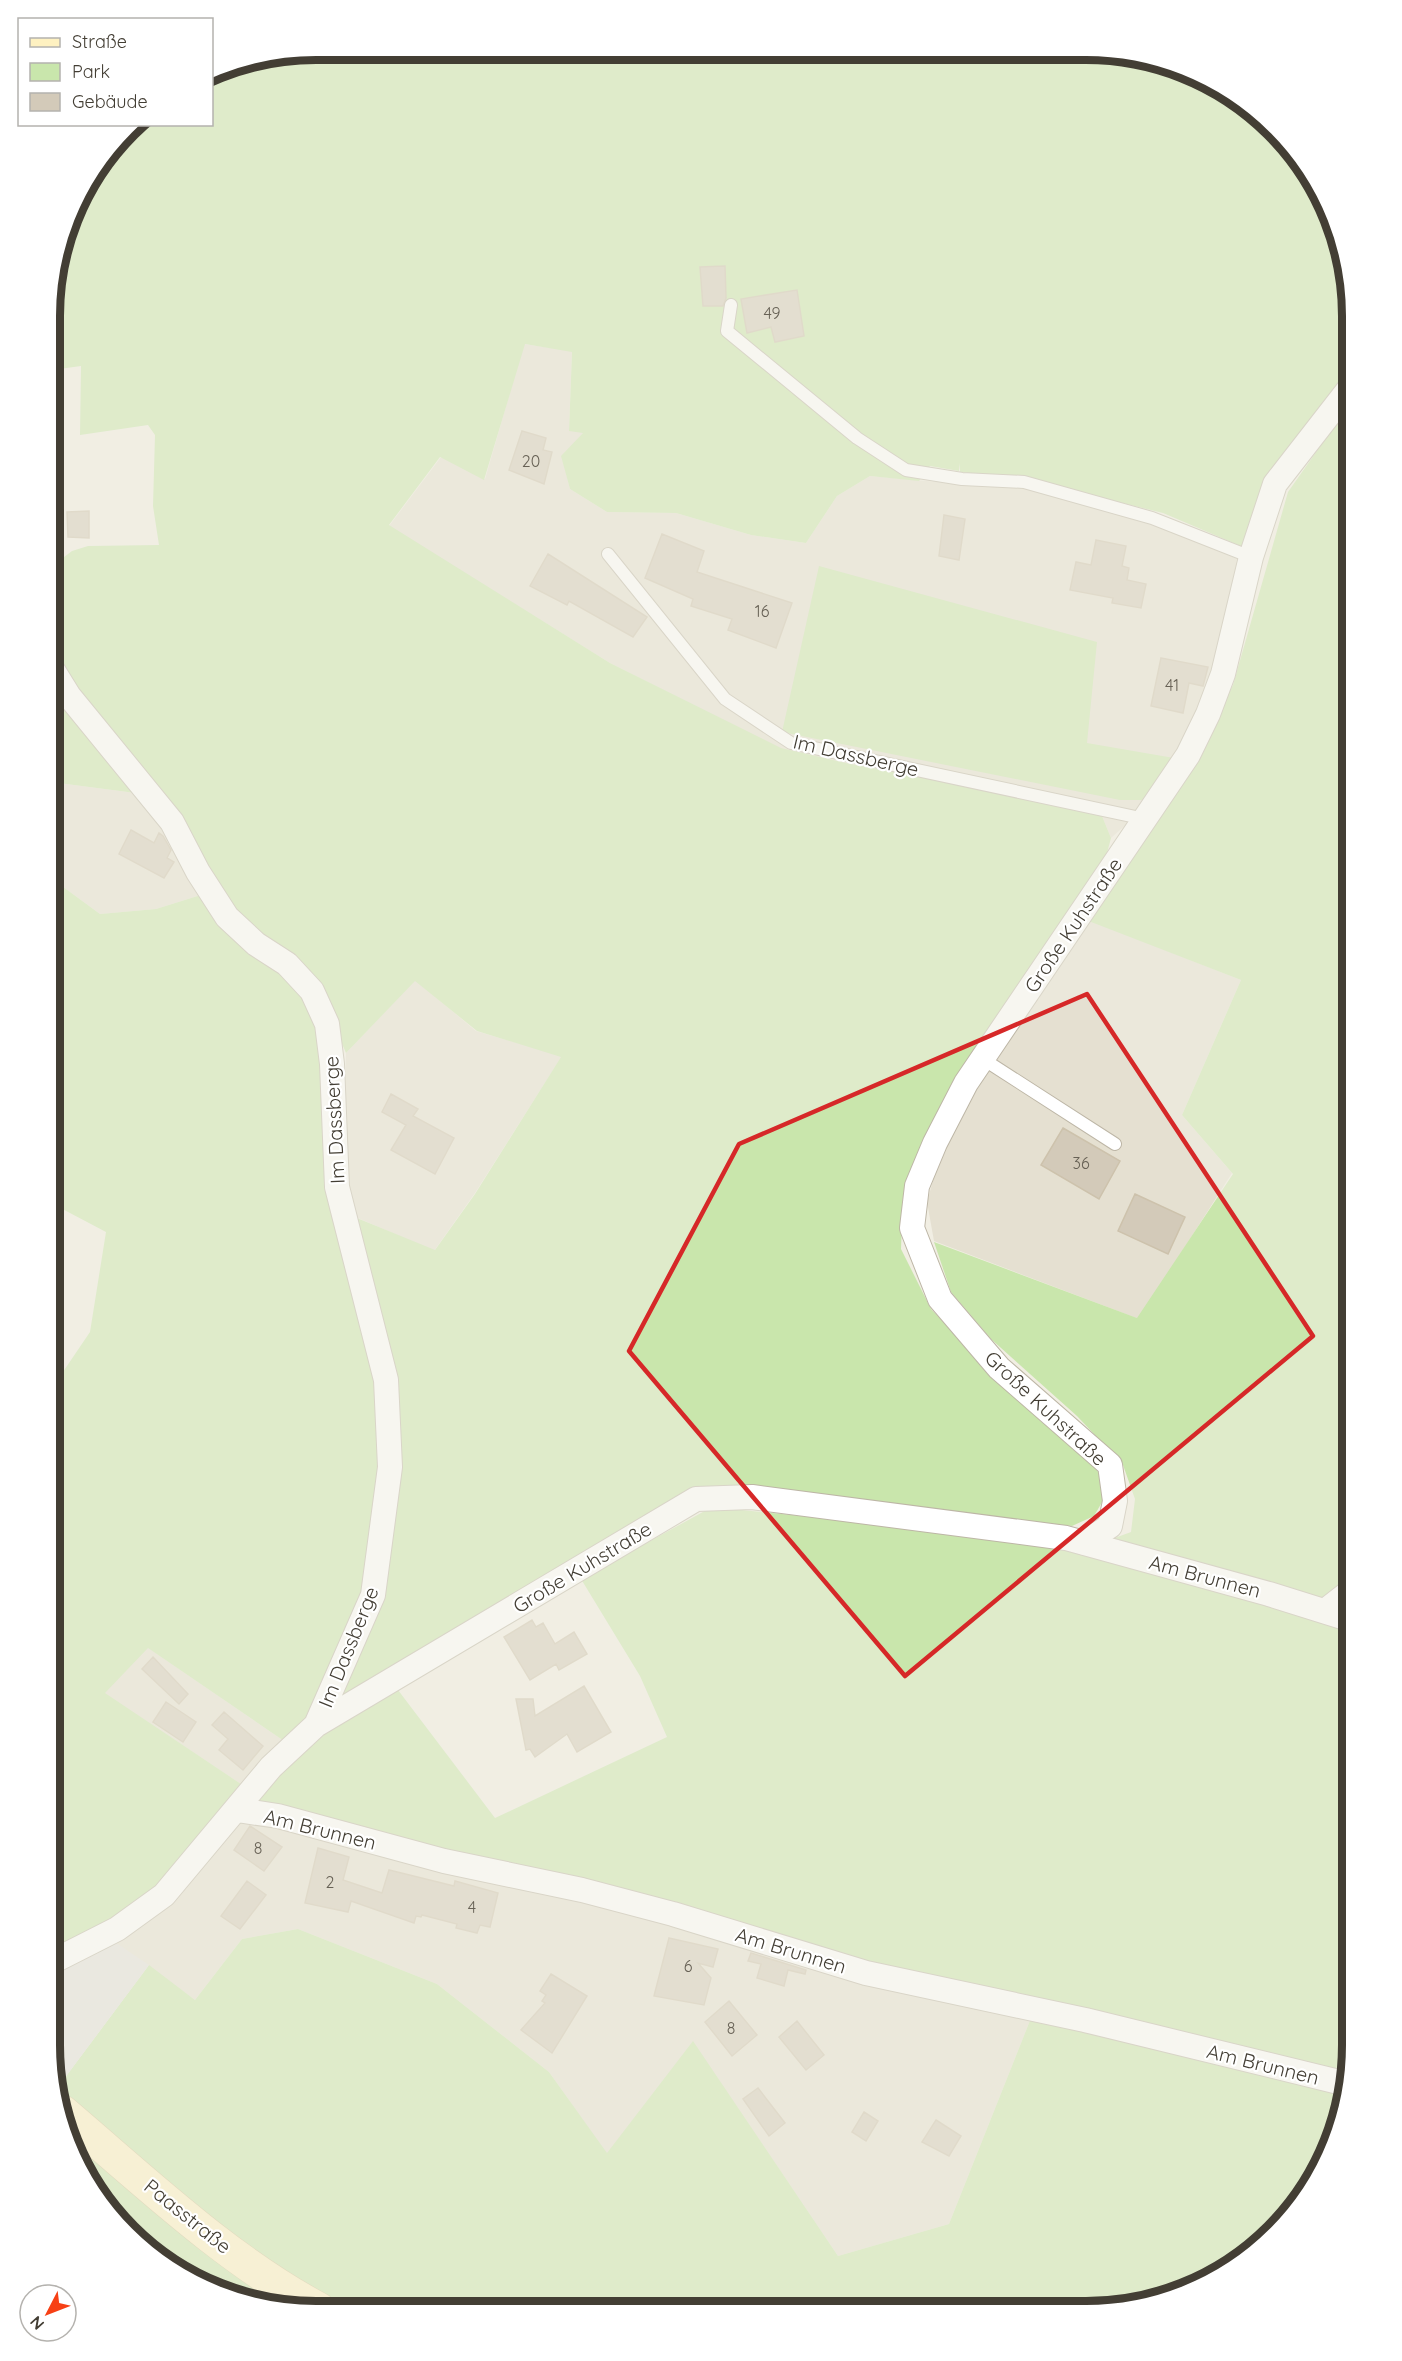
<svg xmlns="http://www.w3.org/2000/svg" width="1402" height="2361" font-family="Quicksand,sans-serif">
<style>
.residential{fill:#e5e0d1}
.green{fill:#c9e6ac}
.parking{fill:#e2e0dc}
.building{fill:#d3cab9;stroke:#cdc2ac;stroke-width:1.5}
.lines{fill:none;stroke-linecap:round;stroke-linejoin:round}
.lane-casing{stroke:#bdb6a6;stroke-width:14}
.street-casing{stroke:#bdb6a6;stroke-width:26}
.secondary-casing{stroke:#d1c393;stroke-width:34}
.lane{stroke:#fff;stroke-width:12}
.street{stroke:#fff;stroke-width:24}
.secondary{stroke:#fef1c1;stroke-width:33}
.marked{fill:none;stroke:#d62828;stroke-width:4.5;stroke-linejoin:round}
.labels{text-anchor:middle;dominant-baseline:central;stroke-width:4.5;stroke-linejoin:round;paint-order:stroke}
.number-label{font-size:16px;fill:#676155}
.street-label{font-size:20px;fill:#433e34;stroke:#fff}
.rim{fill:none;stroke:#433e34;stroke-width:8}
</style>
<rect width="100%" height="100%" fill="#f1eee3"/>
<!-- residential -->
<path class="residential" d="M 524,344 L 572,351 L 569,430 L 584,432 L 562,457 L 570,489 L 607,512 L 676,513 L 751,535 L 806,543 L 837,496 L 870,476 L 961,484 L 1027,485 L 1161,524 L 1237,559 L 1216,674 L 1177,753 L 1138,814 L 1111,838 L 1102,816 L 789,753 L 610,663 L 389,526 L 441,457 L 485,479 Z
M 51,782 L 143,794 L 204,894 L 156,909 L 100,914 L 51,878 Z
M 1086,919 L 1241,980 L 1182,1115 L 1232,1173 L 1139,1319 L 934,1241 L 927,1202 L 943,1145 L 974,1092 Z
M 415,980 L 476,1031 L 562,1056 L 475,1193 L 434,1251 L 351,1215 L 343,1185 L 346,1053 Z
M 147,1647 L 284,1741 L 241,1784 L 104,1693 Z
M 241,1818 L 274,1823 L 1031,2018 L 949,2224 L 838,2256 L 693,2042 L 607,2154 L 549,2072 L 437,1984 L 298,1929 L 242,1939 L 195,2000 L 113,1941 L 171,1906 Z"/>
<!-- green -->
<path class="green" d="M 316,50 L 1121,52 L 1188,70 L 1248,105 L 1298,154 L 1332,215 L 1352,316 L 1352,370 L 1271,481 L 1243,547 L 1163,513 L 1029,480 L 960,472 L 960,463 L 959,471 L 930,466 L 919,481 L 870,476 L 837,496 L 806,543 L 751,535 L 676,513 L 607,512 L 570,489 L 561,456 L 583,433 L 569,431 L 572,352 L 525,344 L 484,480 L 440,457 L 389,525 L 610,663 L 781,748 L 850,764 L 1077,806 L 1102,816 L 1111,838 L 1106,857 L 933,1128 L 903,1195 L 901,1249 L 931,1309 L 992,1373 L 1090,1457 L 1103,1481 L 1105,1497 L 1094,1516 L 1072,1526 L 738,1486 L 344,1700 L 337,1694 L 396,1472 L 352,1216 L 435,1250 L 475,1194 L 561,1057 L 477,1031 L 415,981 L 346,1053 L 323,999 L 250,932 L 51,657 L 51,567 L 72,551 L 88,546 L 159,545 L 153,506 L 155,435 L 148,425 L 80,435 L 81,366 L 52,370 L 52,282 L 77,198 L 134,125 L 212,124 L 212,72 L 215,70 Z
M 1352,401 L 1352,2062 L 1332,2146 L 1298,2207 L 1248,2256 L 1187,2291 L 1086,2311 L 341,2309 L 281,2278 L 98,2128 L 59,2093 L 58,2087 L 149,1965 L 195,2000 L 242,1939 L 298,1929 L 437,1984 L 549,2072 L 607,2153 L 693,2041 L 838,2256 L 949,2224 L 1031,2018 L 250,1803 L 281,1770 L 329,1731 L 398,1690 L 495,1818 L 667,1737 L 640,1676 L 581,1579 L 712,1507 L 962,1532 L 1079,1551 L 1131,1532 L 1135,1499 L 1123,1465 L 1077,1416 L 991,1339 L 951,1292 L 934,1242 L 1137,1318 L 1233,1174 L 1182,1115 L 1241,980 L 1086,920 L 1196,756 L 1233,685 L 1288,492 Z
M 819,566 L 1097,642 L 1087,743 L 1174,758 L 1145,800 L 1120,800 L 782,732 Z
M 51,688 L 143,794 L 51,782 Z
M 51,878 L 100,914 L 156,909 L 204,894 L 298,985 L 320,1020 L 379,1379 L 383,1463 L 372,1569 L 305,1723 L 284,1741 L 148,1648 L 105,1693 L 241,1784 L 186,1860 L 136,1906 L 50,1951 L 50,1391 L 90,1332 L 106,1232 L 51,1203 Z
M 88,2149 L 302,2309 C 227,2309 153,2264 106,2209 C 95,2195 87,2176 78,2161 Z"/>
<!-- parking -->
<path class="parking" d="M 113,1941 L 149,1965 L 58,2087 L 50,2045 L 50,1973 Z"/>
<!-- building -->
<path class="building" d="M 725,266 L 726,298 L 723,306 L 703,306 L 700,267 Z
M 797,290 L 804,336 L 775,342 L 771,327 L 747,333 L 741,299 Z
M 522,431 L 546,438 L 543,450 L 552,452 L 544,484 L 509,470 Z
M 89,511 L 89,538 L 68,537 L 67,512 Z
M 944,515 L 965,519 L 959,560 L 939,556 Z
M 662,534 L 704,551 L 697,572 L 792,603 L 776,648 L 728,630 L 732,619 L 691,606 L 693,599 L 645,578 Z
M 1096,540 L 1126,546 L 1122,566 L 1129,568 L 1127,580 L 1146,584 L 1141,608 L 1112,603 L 1113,598 L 1070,590 L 1076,562 L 1091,565 Z
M 548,554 L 647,617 L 633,637 L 569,601 L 567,605 L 530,586 Z
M 1161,658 L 1208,667 L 1203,686 L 1189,683 L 1183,713 L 1151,706 Z
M 131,830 L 154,843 L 159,833 L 163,836 L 171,850 L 167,858 L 174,862 L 164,878 L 119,854 Z
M 391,1094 L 418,1109 L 413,1116 L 454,1138 L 435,1174 L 391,1150 L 406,1125 L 382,1112 Z
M 1063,1128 L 1120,1161 L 1099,1199 L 1041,1165 Z
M 1135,1194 L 1185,1217 L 1168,1254 L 1118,1231 Z
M 532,1620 L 536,1627 L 543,1623 L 555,1644 L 574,1632 L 587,1654 L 559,1670 L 556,1664 L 530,1680 L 504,1637 Z
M 153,1657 L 188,1694 L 179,1704 L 142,1669 Z
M 584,1686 L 611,1732 L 577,1752 L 567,1734 L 535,1757 L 530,1749 L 526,1750 L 516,1699 L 533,1699 L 535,1716 Z
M 166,1702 L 196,1722 L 183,1742 L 153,1722 Z
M 224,1712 L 263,1746 L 243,1770 L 219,1750 L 228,1739 L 212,1725 Z
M 250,1826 L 282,1847 L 264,1871 L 234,1850 Z
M 318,1848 L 349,1857 L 343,1880 L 382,1893 L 389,1870 L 454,1886 L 455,1881 L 498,1893 L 490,1927 L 480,1925 L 477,1933 L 456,1928 L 457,1924 L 422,1915 L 421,1917 L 416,1916 L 414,1923 L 351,1901 L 348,1912 L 305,1903 Z
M 247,1881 L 266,1895 L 240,1929 L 221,1916 Z
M 669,1938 L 718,1949 L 713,1967 L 698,1963 L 711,1978 L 704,2005 L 654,1996 Z
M 751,1953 L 806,1970 L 805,1974 L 788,1970 L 784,1986 L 757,1978 L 761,1964 L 748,1961 Z
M 551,1974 L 587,1996 L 552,2053 L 521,2030 L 545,2003 L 542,2001 L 546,1995 L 540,1991 Z
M 729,2001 L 757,2035 L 732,2056 L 705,2022 Z
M 797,2021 L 824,2055 L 806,2070 L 779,2037 Z
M 758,2088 L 785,2123 L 769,2136 L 743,2099 Z
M 864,2112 L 878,2121 L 866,2141 L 852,2132 Z
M 936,2120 L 961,2136 L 949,2156 L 922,2142 Z"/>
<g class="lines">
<defs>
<path id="lane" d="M 731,305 L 727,331 L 857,438 L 906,470 L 962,479 L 1024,482 L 1152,518 L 1251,557
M 608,554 L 725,699 L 791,743 L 1145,819
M 983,1059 L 1115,1144"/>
<path id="street" d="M 51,667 L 69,696 L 172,822 L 198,872 L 227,917 L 256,944 L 287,964 L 312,991 L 327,1024 L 332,1064 L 337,1187 L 386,1380 L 390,1467 L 373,1595 L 316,1725
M 1084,1543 L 1110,1526 L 1115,1501 L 1110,1465 L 999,1368 L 940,1299 L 912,1228 L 917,1186 L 935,1143 L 966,1083 L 1188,755 L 1208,714 L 1223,674 L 1251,557 L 1275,484 L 1352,385
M 1325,1611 L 1352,1590
M 237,1810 L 278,1816 L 444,1861 L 582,1890 L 673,1914 L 866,1973 L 1085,2020 L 1347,2084
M 50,1963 L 117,1929 L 164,1895 L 271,1767 L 316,1725 L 696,1499 L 752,1497 L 1066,1538 L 1269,1594 L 1352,1620"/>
<path id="secondary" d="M 63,2112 C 143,2180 227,2260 319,2309"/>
</defs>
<!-- lane casing -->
<use href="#lane" class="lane-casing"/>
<!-- street casing -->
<use href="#street" class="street-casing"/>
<!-- secondary casing -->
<use href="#secondary" class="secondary-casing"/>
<!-- lane -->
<use href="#lane" class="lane"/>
<!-- street -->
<use href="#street" class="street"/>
<!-- secondary -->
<use href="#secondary" class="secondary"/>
</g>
<!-- marked area -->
<path d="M0 0H1402V2361H0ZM 1087,994 L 1313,1336 L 905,1676 L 629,1351 L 739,1144 Z" fill="#f1eee3" fill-opacity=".55" fill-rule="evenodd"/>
<path class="marked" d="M 1087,994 L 1313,1336 L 905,1676 L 629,1351 L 739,1144 Z"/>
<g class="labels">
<!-- number labels -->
<g class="number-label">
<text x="772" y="313">49</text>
<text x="531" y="461">20</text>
<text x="762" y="611">16</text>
<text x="1172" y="685">41</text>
<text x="1081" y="1163">36</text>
<text x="258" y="1848">8</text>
<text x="330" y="1882">2</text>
<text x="472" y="1907">4</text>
<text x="688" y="1966">6</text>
<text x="731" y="2028">8</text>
</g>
<!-- street labels -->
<g class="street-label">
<text transform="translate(856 755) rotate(13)">Im Dassberge</text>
<text transform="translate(1073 925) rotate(-56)">Große Kuhstraße</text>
<text transform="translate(334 1120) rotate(-93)">Im Dassberge</text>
<text transform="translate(1046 1408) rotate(43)">Große Kuhstraße</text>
<text transform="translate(582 1567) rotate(-31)">Große Kuhstraße</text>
<text transform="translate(1205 1576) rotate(15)">Am Brunnen</text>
<text transform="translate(348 1647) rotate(-68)">Im Dassberge</text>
<text transform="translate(320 1829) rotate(14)">Am Brunnen</text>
<text transform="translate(791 1950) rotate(17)">Am Brunnen</text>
<text transform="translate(1263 2064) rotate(14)">Am Brunnen</text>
<text transform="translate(188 2216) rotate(39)">Paasstraße</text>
</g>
</g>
<!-- crop -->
<path d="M0 0H1402V2361H0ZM316 60H1086A256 256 0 0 1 1342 316V2045A256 256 0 0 1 1086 2301H316A256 256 0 0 1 60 2045V316A256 256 0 0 1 316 60Z" fill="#fff" fill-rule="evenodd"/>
<path class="rim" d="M316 60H1086A256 256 0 0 1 1342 316V2045A256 256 0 0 1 1086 2301H316A256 256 0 0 1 60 2045V316A256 256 0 0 1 316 60Z"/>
<!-- legend -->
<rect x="18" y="18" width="195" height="108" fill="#ffffff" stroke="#b4b2ae" stroke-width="1.5"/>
<rect x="30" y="38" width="30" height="9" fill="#fef1c1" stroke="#b4b2ae" stroke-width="1.5"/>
<text x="72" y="48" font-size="18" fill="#433e34">Straße</text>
<rect x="30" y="63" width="30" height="18" fill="#c9e6ac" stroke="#b4b2ae" stroke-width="1.5"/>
<text x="72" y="78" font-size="18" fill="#433e34">Park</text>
<rect x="30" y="93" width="30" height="18" fill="#d3cab9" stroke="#b4b2ae" stroke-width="1.5"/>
<text x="72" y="108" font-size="18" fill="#433e34">Gebäude</text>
<!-- north arrow -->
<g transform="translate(48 2313) rotate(228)"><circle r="28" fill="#ffffff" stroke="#b4b2ae" stroke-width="1.5"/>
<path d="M0-4.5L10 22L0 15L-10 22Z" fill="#f74015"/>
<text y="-9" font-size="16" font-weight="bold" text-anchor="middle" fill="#433e34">N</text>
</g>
</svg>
